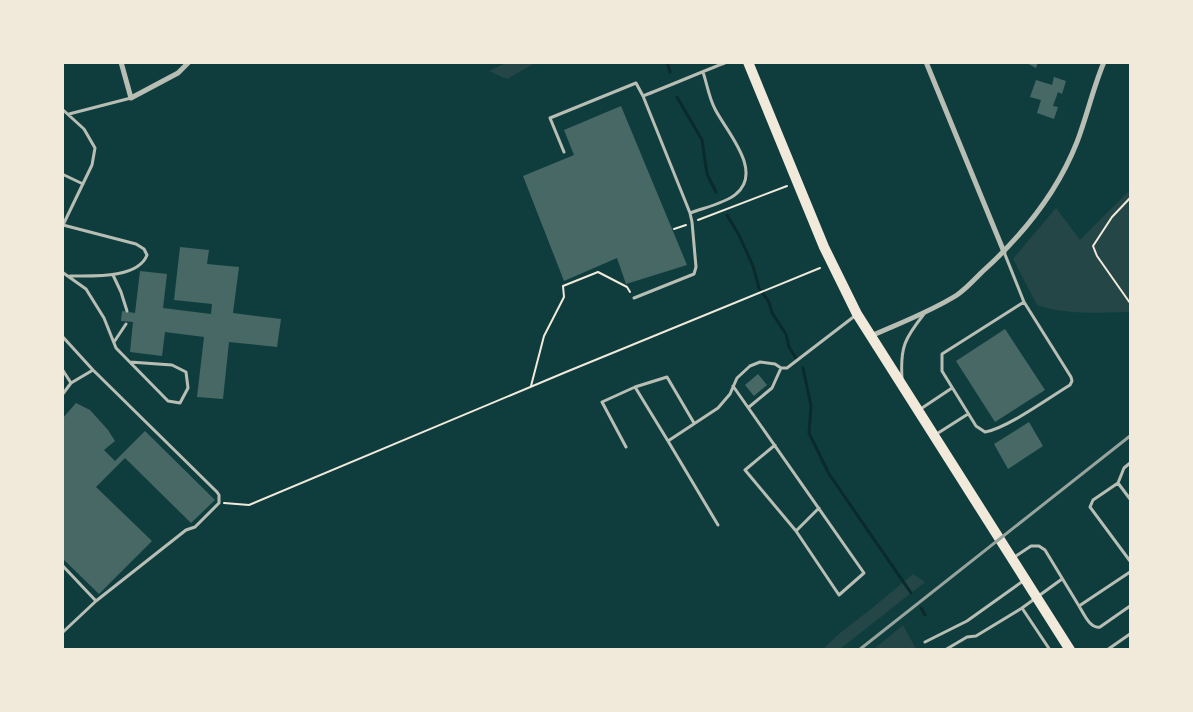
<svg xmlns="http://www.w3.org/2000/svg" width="1193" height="712" font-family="'IBM Plex Sans',sans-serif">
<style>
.green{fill:#244646}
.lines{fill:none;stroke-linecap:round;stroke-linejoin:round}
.stream{stroke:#0a2a2b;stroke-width:3}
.building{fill:#486865}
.path{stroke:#f1e9da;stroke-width:2}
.service{stroke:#b8beb3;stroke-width:3}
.minor{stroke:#b8beb3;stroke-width:5}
.primary{stroke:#f1e9da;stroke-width:10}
.rail{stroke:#97a49c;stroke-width:3}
</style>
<rect width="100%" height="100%" fill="#0f3d3e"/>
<!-- green -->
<path class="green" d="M 506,63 L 506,62 L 535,63 L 507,79 L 489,71 Z
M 1130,190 L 1130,314 L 1129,312 C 1097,313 1067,315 1037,305 L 1013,259 L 1056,208 L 1080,240 Z
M 913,574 L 925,582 L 840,649 L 823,649 L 840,633 L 871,609 Z
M 903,625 L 916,649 L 874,649 Z"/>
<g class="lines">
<!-- stream -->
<path class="stream" d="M 667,62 L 670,72
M 677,97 L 702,140 L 707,174 L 716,192
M 727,215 L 739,235 L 753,266 L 759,288 L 769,302 L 772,313 L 786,334 L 789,347 L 796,358
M 803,368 L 811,406 L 809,433 L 829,474 L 911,593
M 921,608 L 925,615"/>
</g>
<!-- building -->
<path class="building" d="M 1025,62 L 1038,62 L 1036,68 Z
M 1054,77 L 1066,81 L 1062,94 L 1058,92 L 1053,106 L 1058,107 L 1054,119 L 1037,113 L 1041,100 L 1030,97 L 1036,80 L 1052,85 Z
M 621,106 L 687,265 L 626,284 L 617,258 L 564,281 L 523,176 L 574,155 L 564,130 Z
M 180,247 L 209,250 L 207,264 L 239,267 L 233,313 L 281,319 L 277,347 L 229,342 L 223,399 L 197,397 L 204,337 L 165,332 L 162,356 L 130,352 L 133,322 L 121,321 L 122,311 L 135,313 L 140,271 L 167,274 L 163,308 L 211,314 L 212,304 L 174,300 Z
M 1005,329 L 1045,390 L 995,422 L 956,361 Z
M 758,374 L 767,385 L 754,396 L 745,385 Z
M 76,403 L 90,410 L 108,430 L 115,441 L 104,450 L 115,461 L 145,431 L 215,500 L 191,523 L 125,458 L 96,487 L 152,541 L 99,594 L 62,558 L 62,419 Z
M 1029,422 L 1043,446 L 1008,469 L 994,444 Z"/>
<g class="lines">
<!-- path -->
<path class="path" d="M 1130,198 L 1112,217 L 1093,246 L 1097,256 L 1130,303
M 698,220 L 787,186
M 674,229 L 686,225
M 531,386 L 544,336 L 564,297 L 563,286 L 598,272 L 627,287 L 630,292
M 224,503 L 249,505 L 566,372 L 820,268"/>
<!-- service -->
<path class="service" d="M 703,72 C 707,84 709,98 715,109 C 726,131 764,171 736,194 C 726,203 703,208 690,213 L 643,96 C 671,85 699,73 727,62
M 62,109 L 84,129 L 95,148 L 92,165 L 63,225
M 69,114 L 131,98
M 564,152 L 550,118 L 636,83 L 643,96
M 62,174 L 83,184
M 63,225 L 136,244 L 144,249 L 147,255 C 138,279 91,276 70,276
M 1004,252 L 1024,302 L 1071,377 L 1072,381 L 1070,385 C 1050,397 1006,429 985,432 L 976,426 L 942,371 L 942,354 L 1024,302
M 62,272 L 86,289 L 104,318 L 116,348 L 168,401 L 180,403 L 188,388 L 186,372 L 172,365 L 130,362
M 113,275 L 121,292 L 127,311
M 634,298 L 694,274 L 696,267 L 692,222 L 690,213
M 62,336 L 93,370 L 217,492 L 219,495 L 219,503 L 195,527 L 186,530 L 96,601 L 62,633
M 114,342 L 126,324
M 62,369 L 71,383 L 62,395
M 902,378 C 900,347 905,338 924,314
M 71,383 L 93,370
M 733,386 L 864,573 L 839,595 L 796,531 L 745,470 L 775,445
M 635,387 L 667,377 L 694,423
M 749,407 L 772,388 L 781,368
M 919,410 L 952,388
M 935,435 L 968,414
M 626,447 L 602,402 L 635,387 L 668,441
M 1130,463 L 1124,468 L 1118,483 L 1130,499
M 1118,483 L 1093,500 L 1090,507 L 1130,561
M 718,525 L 668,441 L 718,408 L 730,394 L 737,378 L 750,366 L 760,362 L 775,364 L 781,368 L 787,368 L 856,315
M 796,531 L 819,508
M 1013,558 L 1031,546 L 1039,546 L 1045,550 L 1079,606
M 62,565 L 96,601
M 1130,572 L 1079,606 C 1084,614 1090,629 1100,627 L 1130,606
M 1022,608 L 1050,650
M 925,642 L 967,621 L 1023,581
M 945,650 L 967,637 L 976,636 L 1022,608 L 1062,579
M 1107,650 L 1130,634"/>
<!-- minor -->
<path class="minor" d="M 121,62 L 131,98 L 178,73 L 189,62
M 926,62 L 1004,252
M 871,336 C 900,323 930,312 957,295 C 966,289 974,280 982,272 C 1022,236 1057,193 1077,142 C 1087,116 1093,88 1104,62"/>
<!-- primary -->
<path class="primary" d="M 748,62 L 824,247 L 857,314 L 1070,650"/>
<!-- rail -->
<path class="rail" d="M 859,650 L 1130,436"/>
</g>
<!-- border -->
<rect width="1193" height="712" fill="none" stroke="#f1e9da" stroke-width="128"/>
</svg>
